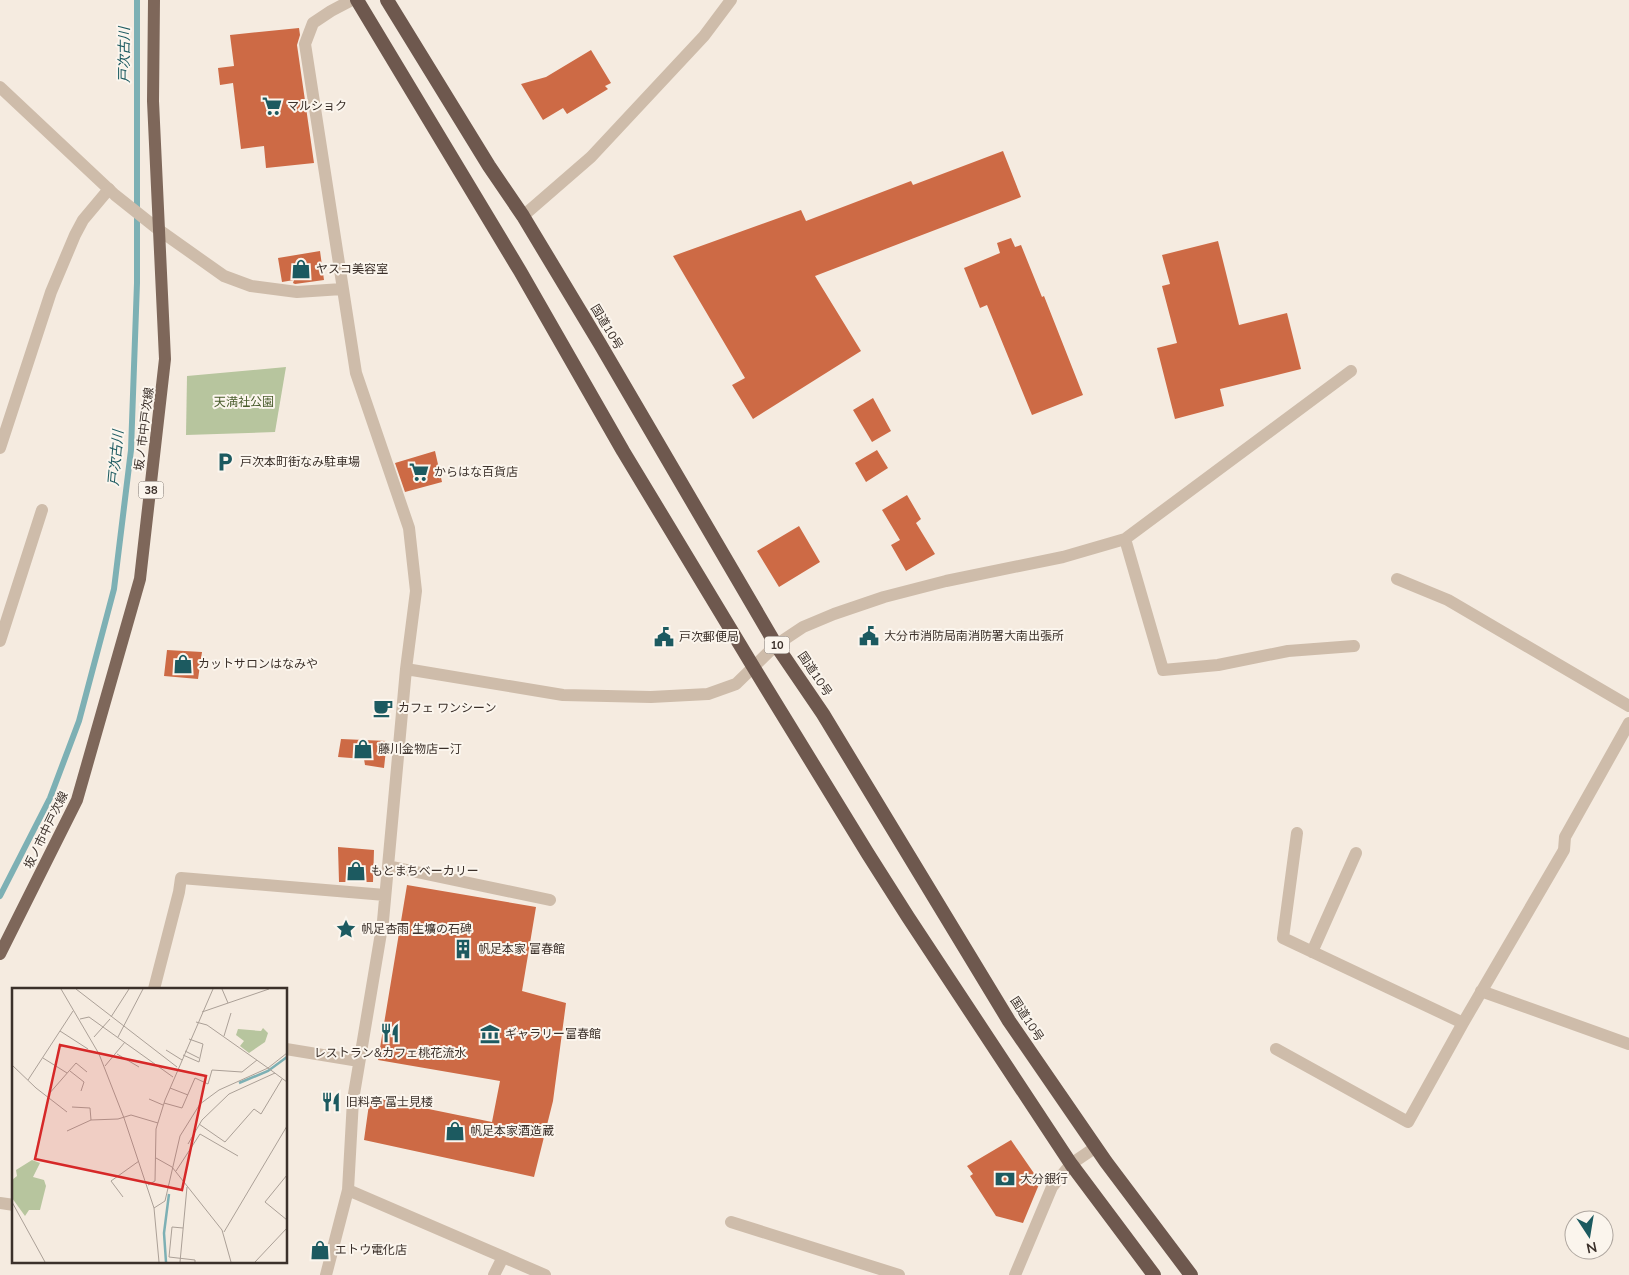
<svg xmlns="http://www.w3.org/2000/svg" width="1629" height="1275" font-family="'Nunito Sans','Noto Sans JP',sans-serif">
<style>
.green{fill:#b7c59e}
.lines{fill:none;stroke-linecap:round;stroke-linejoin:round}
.stream{stroke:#7db0b4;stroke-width:6}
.building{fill:#cd6a45}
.minor{stroke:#cebcaa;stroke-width:12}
.tertiary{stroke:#cebcaa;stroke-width:12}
.primary{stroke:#7e675a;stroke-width:12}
.trunk{stroke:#6e584e;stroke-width:14}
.labels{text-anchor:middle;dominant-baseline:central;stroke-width:4;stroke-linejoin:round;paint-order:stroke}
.shield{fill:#fbf5ed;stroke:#756b64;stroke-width:1}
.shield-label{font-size:11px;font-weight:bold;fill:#3b302a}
.poi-label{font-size:12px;fill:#3b302a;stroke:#fbf5ed;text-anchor:start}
.street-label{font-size:12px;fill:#3b302a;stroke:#fbf5ed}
.park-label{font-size:12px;fill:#495c2c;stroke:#fbf5ed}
.water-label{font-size:14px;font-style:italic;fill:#1c5a60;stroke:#fbf5ed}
.inset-river{fill:none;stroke:#7db0b4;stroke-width:2.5}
.inset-road{fill:none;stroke:#aba097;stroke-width:1}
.view{fill:#d62828;fill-opacity:0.15;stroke:#d62828;stroke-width:2.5}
.inset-edge{fill:none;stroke:#3b302a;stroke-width:2.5}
</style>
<rect width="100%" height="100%" fill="#f5ebe0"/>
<!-- green -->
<path class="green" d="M 286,367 L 275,432 L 186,435 L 187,376 Z"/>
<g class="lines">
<!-- stream -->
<path class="stream" d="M 0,896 L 50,798 L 79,721 L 114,589 L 131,450 L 137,283 L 137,0"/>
</g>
<!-- building -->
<path class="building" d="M 299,28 L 300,35 L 297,45 L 314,163 L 266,168 L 264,146 L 241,149 L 233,83 L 220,85 L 218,68 L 234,66 L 230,35 Z
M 591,50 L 611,83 L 605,86 L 608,89 L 567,114 L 563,108 L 543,120 L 521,84 L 546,77 Z
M 1003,151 L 1021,197 L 815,276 L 861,351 L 753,419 L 732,385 L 745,378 L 673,256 L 801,210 L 806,221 L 911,181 L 913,185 Z
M 1011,238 L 1015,247 L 1021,245 L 1042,297 L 1044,296 L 1083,395 L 1032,415 L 987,305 L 980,308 L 964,268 L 1000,253 L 997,243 Z
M 1218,241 L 1239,325 L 1287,313 L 1301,369 L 1220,389 L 1224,406 L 1175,419 L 1157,348 L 1177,343 L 1162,286 L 1170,284 L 1162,255 Z
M 320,251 L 324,280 L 295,284 L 293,283 L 294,280 L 282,282 L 278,258 Z
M 873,398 L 891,431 L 872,442 L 853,410 Z
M 877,450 L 888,468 L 866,482 L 855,463 Z
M 435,451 L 442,482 L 405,492 L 395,463 Z
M 907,495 L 921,519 L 916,523 L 935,554 L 906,571 L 891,545 L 900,540 L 882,510 Z
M 799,526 L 820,562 L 779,587 L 757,551 Z
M 167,650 L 202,652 L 198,679 L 164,676 Z
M 341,739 L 387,741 L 384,768 L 365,765 L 364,759 L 338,757 Z
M 338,847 L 374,850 L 373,882 L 339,882 Z
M 407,885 L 536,907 L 522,991 L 566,1003 L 553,1101 L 534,1177 L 364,1140 L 370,1097 L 492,1122 L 500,1081 L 378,1060 Z
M 1011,1140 L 1040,1182 L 1023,1223 L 996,1216 L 970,1176 L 973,1174 L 967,1166 Z"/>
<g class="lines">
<!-- minor -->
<path class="minor" d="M 523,216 L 591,157 L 704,36 L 731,0
M 159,230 L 224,276 L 251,286 L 297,292 L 342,289
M 0,448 L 51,292 L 75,235 L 83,220 L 109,189
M 1125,539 L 1163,670 L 1218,665 L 1288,651 L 1354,646
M 1397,579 L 1448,600 L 1629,706
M 0,641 L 42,510
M 406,669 L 563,695 L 651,697 L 708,694 L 736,684 L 776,645 L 803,627 L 834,614 L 884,597 L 946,581 L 1063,557 L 1125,539 L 1351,371
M 1297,833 L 1283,938 L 1463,1023
M 388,866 L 550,900
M 1312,952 L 1356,853
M 154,989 L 179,892 L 181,878 L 385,895
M 1481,991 L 1629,1044
M 286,1049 L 359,1061
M 1276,1049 L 1408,1122 L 1463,1023 L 1564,850 L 1565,837 L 1629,723
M 348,1190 L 545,1275
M 0,1203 L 14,1205
M 731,1222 L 899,1275
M 326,1275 L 348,1190 L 353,1100 L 383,921 L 406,669 L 416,591 L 409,528 L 356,373 L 305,44 L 313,23 L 331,11 L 352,0
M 494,1275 L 503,1257
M 1015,1275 L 1052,1187 L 1071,1164 L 1096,1147"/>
<!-- tertiary -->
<path class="tertiary" d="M 0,87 L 115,195 L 159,230"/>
<!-- primary -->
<path class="primary" d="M 0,954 L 77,800 L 140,579 L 165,359 L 153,101 L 154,0"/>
<!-- trunk -->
<path class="trunk" d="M 357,0 L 520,271 L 623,451 L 754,668 L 868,854 L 908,917 L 1071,1164 L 1154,1275
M 387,0 L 489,166 L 523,216 L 600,344 L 776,645 L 823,714 L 1009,1021 L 1106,1162 L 1191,1275"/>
</g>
<!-- icons -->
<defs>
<symbol id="supermarket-bare" viewBox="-9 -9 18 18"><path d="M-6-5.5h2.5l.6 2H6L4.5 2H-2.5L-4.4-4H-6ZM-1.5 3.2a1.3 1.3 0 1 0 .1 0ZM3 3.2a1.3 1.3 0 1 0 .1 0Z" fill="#1c5a60" stroke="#fbf5ed" stroke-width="2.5" paint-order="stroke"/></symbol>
<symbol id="shop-bare" viewBox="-9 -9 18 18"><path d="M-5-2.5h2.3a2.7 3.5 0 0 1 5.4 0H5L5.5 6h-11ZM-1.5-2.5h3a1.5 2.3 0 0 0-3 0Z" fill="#1c5a60" stroke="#fbf5ed" stroke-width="2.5" paint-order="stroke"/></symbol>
<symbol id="parking-bare" viewBox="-9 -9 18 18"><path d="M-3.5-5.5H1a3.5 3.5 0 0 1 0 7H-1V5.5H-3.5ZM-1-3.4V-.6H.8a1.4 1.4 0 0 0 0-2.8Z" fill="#1c5a60" stroke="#fbf5ed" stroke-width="2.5" paint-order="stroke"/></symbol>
<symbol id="civic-bare" viewBox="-9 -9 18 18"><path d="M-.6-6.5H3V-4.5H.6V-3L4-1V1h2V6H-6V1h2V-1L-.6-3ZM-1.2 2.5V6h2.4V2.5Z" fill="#1c5a60" stroke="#fbf5ed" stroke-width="2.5" paint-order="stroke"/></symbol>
<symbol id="cafe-bare" viewBox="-9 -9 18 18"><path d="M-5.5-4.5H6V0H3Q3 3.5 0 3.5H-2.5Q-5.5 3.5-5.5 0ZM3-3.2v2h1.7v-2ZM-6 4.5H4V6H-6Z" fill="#1c5a60" stroke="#fbf5ed" stroke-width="2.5" paint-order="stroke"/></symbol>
<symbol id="sight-bare" viewBox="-9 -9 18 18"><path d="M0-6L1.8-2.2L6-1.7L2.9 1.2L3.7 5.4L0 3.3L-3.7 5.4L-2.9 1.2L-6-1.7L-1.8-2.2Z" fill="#1c5a60" stroke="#fbf5ed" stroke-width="2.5" paint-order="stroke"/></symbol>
<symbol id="building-bare" viewBox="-9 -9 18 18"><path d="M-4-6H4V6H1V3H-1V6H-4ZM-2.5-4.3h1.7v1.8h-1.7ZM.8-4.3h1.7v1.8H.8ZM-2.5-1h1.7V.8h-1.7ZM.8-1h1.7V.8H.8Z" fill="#1c5a60" stroke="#fbf5ed" stroke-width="2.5" paint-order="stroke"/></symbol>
<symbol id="restaurant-bare" viewBox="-9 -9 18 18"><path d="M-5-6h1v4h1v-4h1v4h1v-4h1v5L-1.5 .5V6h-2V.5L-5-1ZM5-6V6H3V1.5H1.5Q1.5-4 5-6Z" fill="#1c5a60" stroke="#fbf5ed" stroke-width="2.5" paint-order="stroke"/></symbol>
<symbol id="museum-bare" viewBox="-9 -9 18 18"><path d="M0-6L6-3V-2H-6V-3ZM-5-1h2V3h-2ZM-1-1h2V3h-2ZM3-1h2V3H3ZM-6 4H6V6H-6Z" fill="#1c5a60" stroke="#fbf5ed" stroke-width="2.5" paint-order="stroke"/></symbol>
<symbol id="bank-bare" viewBox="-9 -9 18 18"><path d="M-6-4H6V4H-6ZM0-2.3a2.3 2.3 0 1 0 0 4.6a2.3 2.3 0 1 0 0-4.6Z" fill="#1c5a60" stroke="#fbf5ed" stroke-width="2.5" paint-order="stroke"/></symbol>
</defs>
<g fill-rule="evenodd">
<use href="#supermarket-bare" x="258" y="92" width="28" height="28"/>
<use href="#shop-bare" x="287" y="255" width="28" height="28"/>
<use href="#parking-bare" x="211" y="448" width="28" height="28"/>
<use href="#supermarket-bare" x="405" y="458" width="28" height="28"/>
<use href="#civic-bare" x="855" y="622" width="28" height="28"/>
<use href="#civic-bare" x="650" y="623" width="28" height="28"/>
<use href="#shop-bare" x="169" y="650" width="28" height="28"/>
<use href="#cafe-bare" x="369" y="694" width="28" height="28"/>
<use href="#shop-bare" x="349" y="735" width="28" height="28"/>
<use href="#shop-bare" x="342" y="857" width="28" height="28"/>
<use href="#sight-bare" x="332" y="915" width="28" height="28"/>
<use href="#building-bare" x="449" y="935" width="28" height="28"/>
<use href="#restaurant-bare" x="376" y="1019" width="28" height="28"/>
<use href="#museum-bare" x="476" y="1020" width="28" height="28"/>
<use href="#restaurant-bare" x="317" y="1088" width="28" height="28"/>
<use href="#shop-bare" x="441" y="1117" width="28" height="28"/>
<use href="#bank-bare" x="991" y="1165" width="28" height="28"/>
<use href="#shop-bare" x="306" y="1236" width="28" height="28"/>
</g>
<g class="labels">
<!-- shield labels -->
<g class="shield">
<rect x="138.5" y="481.5" width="25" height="17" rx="4"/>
<rect x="764.5" y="636.5" width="25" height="17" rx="4"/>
</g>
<g class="shield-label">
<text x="151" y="490">38</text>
<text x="777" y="645">10</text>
</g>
<!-- poi labels -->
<g class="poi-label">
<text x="287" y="106">マルショク</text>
<text x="316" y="269">ヤスコ美容室</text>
<text x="240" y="462">戸次本町街なみ駐車場</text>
<text x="434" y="472">からはな百貨店</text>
<text x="884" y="636">大分市消防局南消防署大南出張所</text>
<text x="679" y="637">戸次郵便局</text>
<text x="198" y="664">カットサロンはなみや</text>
<text x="398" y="708">カフェ ワンシーン</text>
<text x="378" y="749">藤川金物店ー汀</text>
<text x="371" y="871">もとまちベーカリー</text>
<text x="361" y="929">帆足杏雨 生壙の石碑</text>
<text x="478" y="949">帆足本家 富春館</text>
<text x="505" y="1034">ギャラリー富春館</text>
<text x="390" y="1053" text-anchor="middle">レストラン&amp;カフェ桃花流水</text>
<text x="346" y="1102">旧料亭 冨士見楼</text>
<text x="470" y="1131">帆足本家酒造蔵</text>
<text x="1020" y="1179">大分銀行</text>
<text x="335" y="1250">エトウ電化店</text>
</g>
<!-- street labels -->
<g class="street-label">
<text transform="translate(607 327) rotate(59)">国道10号</text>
<text transform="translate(144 429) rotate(-83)">坂ノ市中戸次線</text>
<text transform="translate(815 674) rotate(56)">国道10号</text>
<text transform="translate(46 830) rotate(-64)">坂ノ市中戸次線</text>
<text transform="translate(1027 1019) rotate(57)">国道10号</text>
</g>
<!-- park labels -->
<g class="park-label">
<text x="244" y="402">天満社公園</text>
</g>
<!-- water labels -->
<g class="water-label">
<text transform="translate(124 55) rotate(-90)">戸次古川</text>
<text transform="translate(116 458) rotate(-85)">戸次古川</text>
</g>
</g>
<!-- overview -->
<g transform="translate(12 988)">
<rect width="275" height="275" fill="#f5ebe0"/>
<path d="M 251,40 L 256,45 L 253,54 L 237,65 L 228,58 L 232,53 L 224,47 L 226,41 L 249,43 ZM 20,172 L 28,175 L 21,189 L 32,192 L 34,198 L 28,222 L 17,222 L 13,228 L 0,210 L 0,192 L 5,188 L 4,182 Z" fill="#b7c59e"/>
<path class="inset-river" d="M 227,95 L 256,83 L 275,69M 154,274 L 152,245 L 157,206"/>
<path class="inset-road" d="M 49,1 L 87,66 L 112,130 L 142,220 L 147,274M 64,1 L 165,79M 210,1 L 216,15M 190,24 L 257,1M 99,29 L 117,1M 68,31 L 77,29 L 161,89M 184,34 L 195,37 L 256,80M 48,43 L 76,61M 212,48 L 219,25M 82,49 L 98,31M 106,49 L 131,1M 154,62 L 170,72M 173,63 L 187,70M 105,66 L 127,79M 171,67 L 187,74 L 191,56 L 177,51M 31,70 L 55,85M 0,77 L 24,100 L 55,124M 93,78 L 113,54M 256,80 L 275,94M 58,83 L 72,94 L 69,103M 16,92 L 61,23M 158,100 L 176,107M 36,107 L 64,75 L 75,84M 137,111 L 151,117M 152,115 L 170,120 L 183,90 L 196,96 L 200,82 L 230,84 L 245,72M 60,119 L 78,120 L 79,132M 187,136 L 213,154 L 242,121 L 249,126 L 270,91M 55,143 L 79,132 L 106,131 L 119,127 L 146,135M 176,156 L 190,132 L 217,106 L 263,85M 144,170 L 160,179 L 210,242 L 219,274M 164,183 L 188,146 L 226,168M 275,187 L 253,214 L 275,232M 136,197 L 143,193 L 144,141 L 153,112 L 201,1M 111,209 L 99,193 L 127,173M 0,214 L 33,274M 142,220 L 153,213 L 168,148 L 188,116 L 207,102 L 256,80 L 275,65M 171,240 L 160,239 L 157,269 L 183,272 L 183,274M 212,244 L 275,138M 168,274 L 175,199M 243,274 L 275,240"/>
<path class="view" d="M 48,57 L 194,88 L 170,202 L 23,171 Z"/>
<rect width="275" height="275" class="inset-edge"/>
</g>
<!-- north arrow -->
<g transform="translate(1589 1235) rotate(168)"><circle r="24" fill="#fbf5ed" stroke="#aea69f"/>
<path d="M0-4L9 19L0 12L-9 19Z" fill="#1c5a60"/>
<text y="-8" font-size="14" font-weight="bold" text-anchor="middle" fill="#3b302a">N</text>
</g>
</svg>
